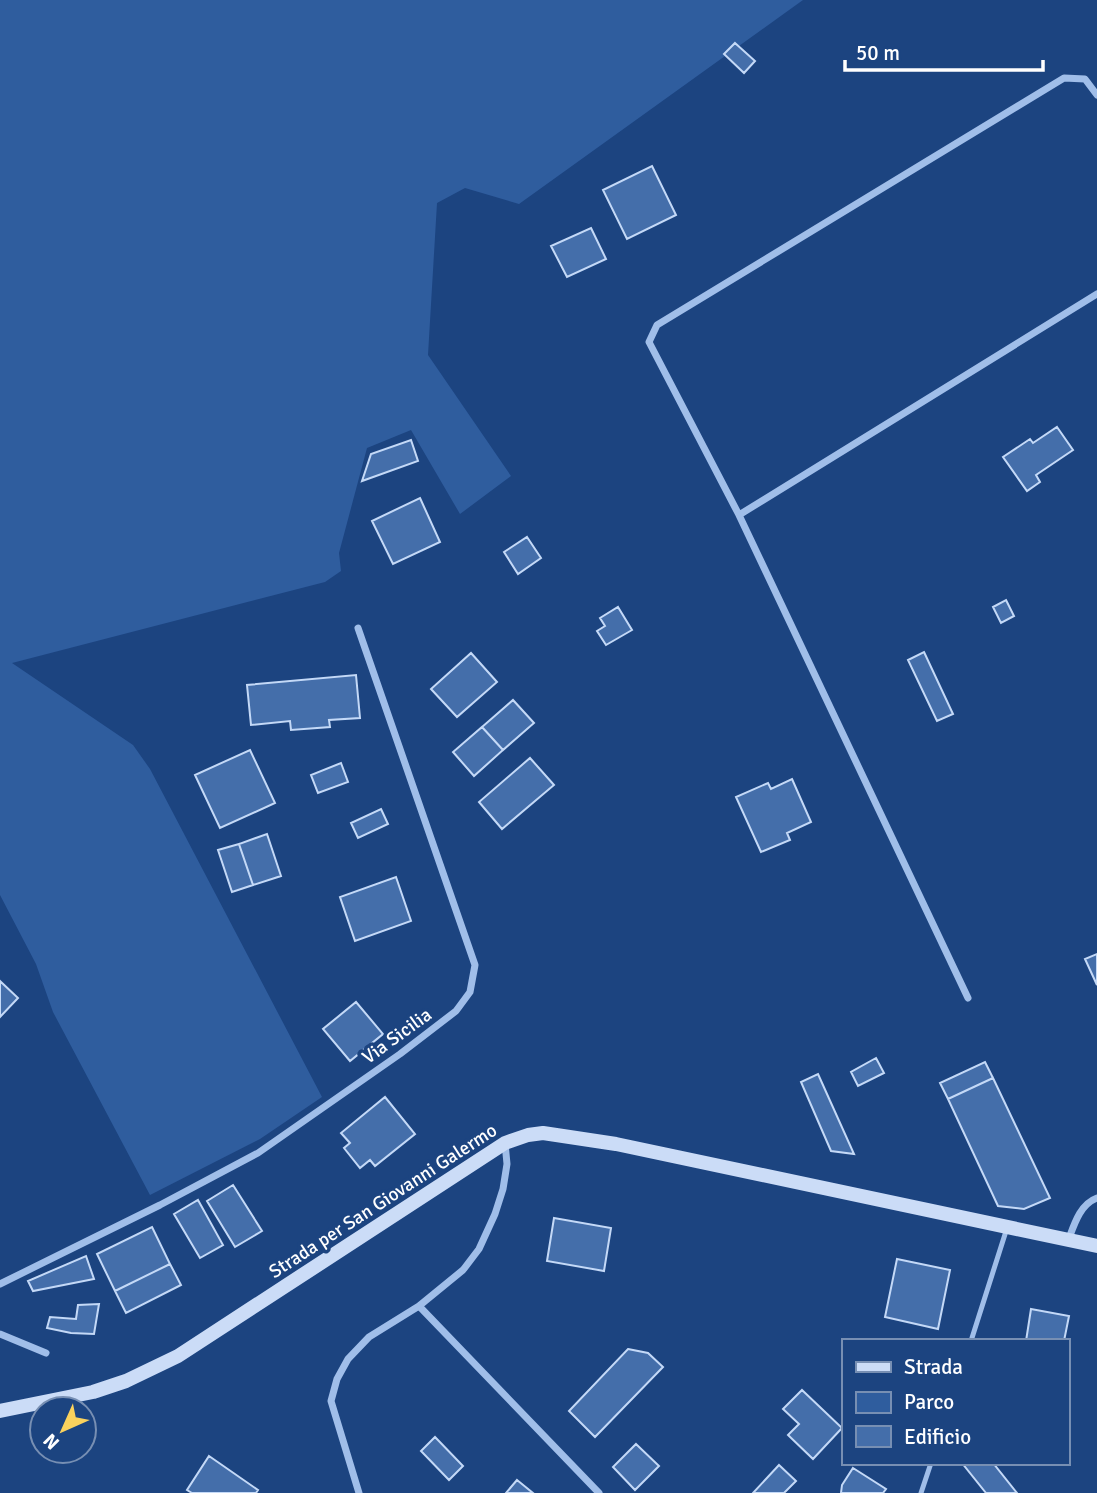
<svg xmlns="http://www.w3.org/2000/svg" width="1097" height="1493" font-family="Signika,sans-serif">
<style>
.green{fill:#2f5d9e}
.building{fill:#446eaa;stroke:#c4d9f7;stroke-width:2}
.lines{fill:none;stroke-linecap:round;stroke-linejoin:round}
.lane{stroke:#a0bee9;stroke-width:5}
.street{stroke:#a0bee9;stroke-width:7}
.secondary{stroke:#cbdcf7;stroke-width:14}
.labels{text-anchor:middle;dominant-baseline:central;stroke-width:7;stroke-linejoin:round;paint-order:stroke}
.street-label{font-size:19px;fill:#fff;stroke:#1c4480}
</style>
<rect width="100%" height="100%" fill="#1c4480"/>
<!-- green -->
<path class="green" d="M 0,0 L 803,0 L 519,204 L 465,188 L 437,203 L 428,355 L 511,476 L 460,514 L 411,430 L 367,448 L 339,553 L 341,571 L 325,582 L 12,663 L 133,745 L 150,769 L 322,1097 L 260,1139 L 150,1195 L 53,1012 L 36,964 L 0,895 Z"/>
<!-- building -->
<path class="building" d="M 735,43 L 755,61 L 744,73 L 724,54 Z
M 652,166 L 676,215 L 627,239 L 603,190 Z
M 591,228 L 606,259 L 567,277 L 551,246 Z
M 1057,427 L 1073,450 L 1036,475 L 1040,482 L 1027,491 L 1003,457 L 1030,439 L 1033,443 Z
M 411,440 L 418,461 L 362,481 L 371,454 Z
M 420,498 L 440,542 L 393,564 L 372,521 Z
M 527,537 L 541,558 L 518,574 L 504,552 Z
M 1006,600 L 1014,616 L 1001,623 L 993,607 Z
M 618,607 L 632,630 L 606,645 L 597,631 L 605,626 L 600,618 Z
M 924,652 L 953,714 L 937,721 L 908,660 Z
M 471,653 L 497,682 L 457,717 L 431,689 Z
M 356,675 L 360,718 L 329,720 L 330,727 L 291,730 L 290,721 L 251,725 L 247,685 Z
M 513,700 L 534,723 L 503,750 L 482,727 Z
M 482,727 L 503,750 L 474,776 L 453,752 Z
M 250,750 L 275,803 L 220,828 L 195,775 Z
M 530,758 L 554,785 L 502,829 L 479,802 Z
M 341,763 L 348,782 L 318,793 L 311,775 Z
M 792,779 L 811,822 L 787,833 L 790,840 L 761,852 L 736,797 L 768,783 L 771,789 Z
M 381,809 L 388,824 L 358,838 L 351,823 Z
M 267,834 L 281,876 L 253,885 L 239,844 Z
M 239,844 L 253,885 L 232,892 L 218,850 Z
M 396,877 L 411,921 L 355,941 L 340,897 Z
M 1097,954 L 1097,985 L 1085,959 Z
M 0,981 L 18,998 L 0,1017 Z
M 356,1002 L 383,1034 L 350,1061 L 323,1029 Z
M 876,1058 L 884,1073 L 858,1086 L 851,1072 Z
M 985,1062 L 993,1078 L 948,1099 L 940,1083 Z
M 818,1074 L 854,1154 L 831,1151 L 801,1082 Z
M 993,1078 L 1050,1198 L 1024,1209 L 998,1206 L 948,1099 Z
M 385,1097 L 415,1134 L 375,1166 L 370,1160 L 360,1168 L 344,1148 L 350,1143 L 341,1133 Z
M 233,1185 L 262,1231 L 235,1247 L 207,1201 Z
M 198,1200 L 223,1245 L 200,1258 L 174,1214 Z
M 554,1218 L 611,1228 L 604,1271 L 547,1261 Z
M 152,1227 L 170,1264 L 115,1291 L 97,1254 Z
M 86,1256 L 94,1279 L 33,1291 L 28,1281 Z
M 897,1259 L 950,1270 L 938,1329 L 885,1317 Z
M 170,1264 L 181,1285 L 126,1313 L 115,1291 Z
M 99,1304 L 94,1334 L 71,1333 L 47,1328 L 50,1317 L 76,1319 L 78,1305 Z
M 1031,1309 L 1069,1316 L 1064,1341 L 1026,1341 Z
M 628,1349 L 648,1353 L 663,1367 L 595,1437 L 569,1411 Z
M 802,1390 L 842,1428 L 813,1459 L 788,1435 L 799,1424 L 783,1409 Z
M 435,1437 L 463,1466 L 449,1480 L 421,1451 Z
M 636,1444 L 659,1466 L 635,1490 L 613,1467 Z
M 209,1456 L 258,1490 L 256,1493 L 192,1493 L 187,1490 Z
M 962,1463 L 993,1463 L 1017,1493 L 986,1493 Z
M 779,1465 L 796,1481 L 784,1493 L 753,1493 Z
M 853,1468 L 886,1489 L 883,1493 L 841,1493 L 842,1485 Z
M 517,1480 L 533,1493 L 506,1493 Z"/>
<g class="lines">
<!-- lane -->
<path class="lane" d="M 971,1341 L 1007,1228
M 921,1493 L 931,1463"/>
<!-- street -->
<path class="street" d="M 739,515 L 1097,294
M 968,998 L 739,515 L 649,342 L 657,325 L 1064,78 L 1085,79 L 1097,95
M 1068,1241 C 1074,1225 1080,1204 1097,1198
M 0,1284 L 160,1205 L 258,1153 L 400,1054 L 456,1011 L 470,992 L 475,965 L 358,628
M 419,1306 L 599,1493
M 0,1334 L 46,1353
M 359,1493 L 331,1401 L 337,1379 L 348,1359 L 369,1337 L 419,1306 L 463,1270 L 479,1249 L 495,1214 L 503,1189 L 507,1164 L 505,1143"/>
<!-- secondary -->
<path class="secondary" d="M 0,1411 L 93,1392 L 126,1381 L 178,1356 L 505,1143 L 528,1135 L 543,1133 L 616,1144 L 1097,1246"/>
</g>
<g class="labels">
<!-- street labels -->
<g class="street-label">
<text transform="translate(397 1036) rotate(-36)">Via Sicilia</text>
<text transform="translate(383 1201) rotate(-33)">Strada per San Giovanni Galermo</text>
</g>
</g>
<!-- legend -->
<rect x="842" y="1339" width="228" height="126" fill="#1c4480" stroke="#778fb3" stroke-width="2"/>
<rect x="856" y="1362" width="35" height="10" fill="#cbdcf7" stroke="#778fb3" stroke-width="2"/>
<text x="904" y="1374" font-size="21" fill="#ffffff">Strada</text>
<rect x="856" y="1392" width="35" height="21" fill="#2f5d9e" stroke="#778fb3" stroke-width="2"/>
<text x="904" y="1409" font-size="21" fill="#ffffff">Parco</text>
<rect x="856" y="1426" width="35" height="21" fill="#446eaa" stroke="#778fb3" stroke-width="2"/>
<text x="904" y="1444" font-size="21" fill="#ffffff">Edificio</text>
<!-- north arrow -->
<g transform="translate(63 1430) rotate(225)"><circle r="33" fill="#1c4480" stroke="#778fb3" stroke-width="2"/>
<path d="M0-5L12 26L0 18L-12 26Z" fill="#fad25d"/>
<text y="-10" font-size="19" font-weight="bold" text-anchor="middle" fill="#ffffff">N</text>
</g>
<!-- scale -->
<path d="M845 60v10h198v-10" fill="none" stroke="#ffffff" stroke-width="3.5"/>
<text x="856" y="60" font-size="21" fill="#ffffff" stroke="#1c4480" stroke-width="5" paint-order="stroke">50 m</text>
</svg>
